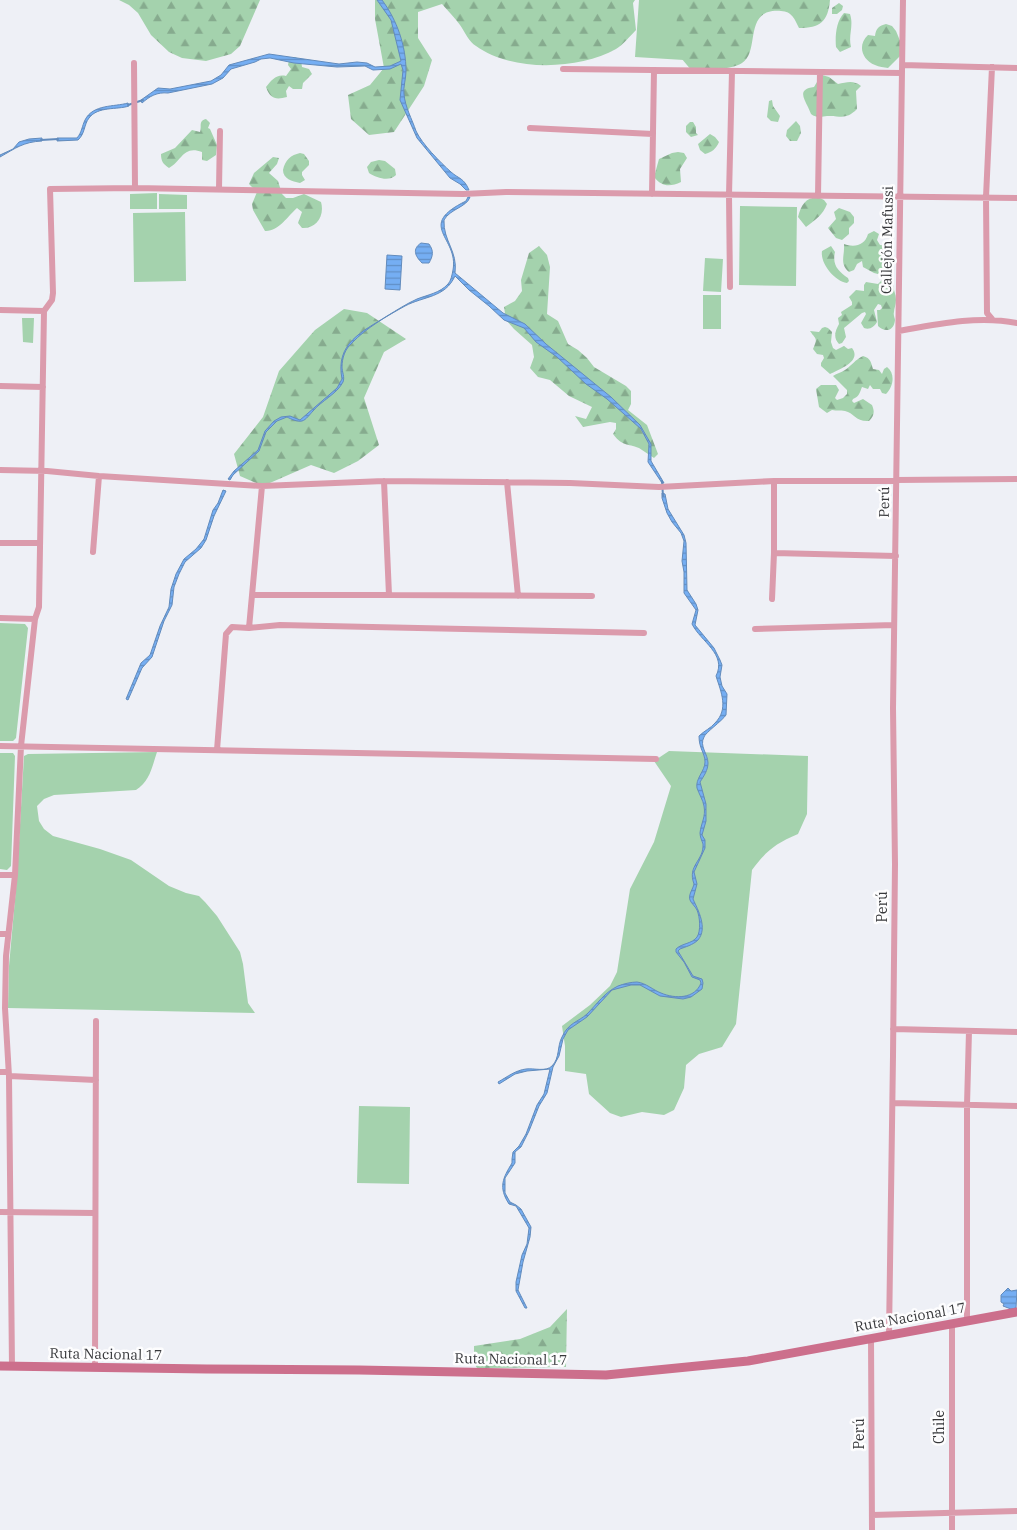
<svg xmlns="http://www.w3.org/2000/svg" width="1017" height="1530" font-family="'IBM Plex Serif',serif">
<style>
.grass{fill:#a4d2ad}
.forest{fill:url(#forest-firs)}
.water{fill:url(#water-rules);stroke:#628bbc}
.lines{fill:none;stroke-linecap:round;stroke-linejoin:round}
.stream{stroke:#628bbc;stroke-width:2}
.street{stroke:#db9bac;stroke-width:6}
.secondary{stroke:#cc6f8c;stroke-width:9}
.labels{text-anchor:middle;dominant-baseline:central;stroke-width:5;stroke-linejoin:round;paint-order:stroke}
.street-label{font-size:14px;fill:#37383b;stroke:#fdfdfe}
</style>
<defs>
<pattern id="forest-firs" width="22" height="20" patternUnits="userSpaceOnUse" patternTransform="scale(1.25)"><rect width="22" height="20" fill="#a4d2ad"/><path d="M5 1l3.5 6h-7zM16 11l3.5 6h-7z" fill="#86ab8e"/></pattern>
<pattern id="water-rules" width="6" height="5" patternUnits="userSpaceOnUse" patternTransform="scale(1.25)"><rect width="6" height="5" fill="#75aef3"/><path d="M0 2.5h6" fill="none" stroke="#618fc6"/></pattern>
</defs>
<rect width="100%" height="100%" fill="#eef0f6"/>
<!-- grass -->
<path class="grass" d="M 639,0 L 688,0 L 684,60 L 635,57 Z
M 157,193 L 157,209 L 130,209 L 130,194 Z
M 159,194 L 187,195 L 187,209 L 159,209 Z
M 740,206 L 797,207 L 796,286 L 739,285 Z
M 185,212 L 186,281 L 134,282 L 133,213 Z
M 705,258 L 723,259 L 721,292 L 703,291 Z
M 703,295 L 721,295 L 721,329 L 703,329 Z
M 22,318 L 34,318 L 33,343 L 23,342 Z
M 0,623 L 25,624 L 28,628 L 16,738 L 13,741 L 0,741 Z
M 669,751 L 808,756 L 807,814 L 798,834 C 775,844 767,850 752,870 L 736,1024 L 722,1047 L 699,1054 L 686,1065 L 684,1088 L 674,1110 L 664,1115 L 642,1112 L 621,1117 L 610,1113 L 589,1094 L 586,1074 L 565,1071 L 565,1046 L 562,1026 L 590,1005 L 610,986 L 617,972 L 630,889 L 654,842 L 671,786 L 654,761 Z
M 157,752 C 152,767 150,781 136,790 L 54,795 L 44,799 L 37,806 L 39,821 L 44,829 L 53,836 L 100,849 L 131,860 L 169,886 L 186,893 L 199,896 L 205,902 L 217,916 L 240,952 L 243,964 L 248,1003 L 255,1013 L 8,1008 L 9,966 L 17,877 L 24,756 L 28,754 Z
M 0,753 L 13,753 L 15,756 L 11,866 L 7,870 L 0,869 Z
M 359,1106 L 410,1107 L 409,1184 L 357,1183 Z"/>
<!-- forest -->
<path class="forest" d="M 119,0 L 260,0 L 240,46 L 231,54 L 206,61 L 182,58 L 169,52 L 151,35 L 138,13 L 129,5 Z
M 375,0 L 635,0 L 633,3 L 636,30 C 630,36 623,45 616,49 C 578,70 512,72 476,46 C 469,42 465,32 460,25 C 455,18 448,11 442,4 L 418,12 L 418,38 L 432,60 L 424,86 L 394,132 L 369,135 L 351,119 L 348,95 L 370,85 L 384,68 L 375,19 Z
M 680,0 L 830,0 C 828,22 820,28 799,28 C 795,20 792,11 781,11 C 742,8 761,51 742,63 C 732,70 704,70 692,71 L 676,52 L 677,2 Z
M 839,3 L 843,6 L 842,10 L 837,14 L 832,14 L 832,8 Z
M 844,13 L 850,14 C 854,26 848,35 851,47 L 840,52 L 836,47 C 835,37 836,21 844,13 Z
M 886,24 L 892,26 L 896,31 L 903,48 L 902,54 L 888,68 C 884,67 879,67 875,65 C 862,60 857,45 868,35 L 875,36 C 876,28 879,26 886,24 Z
M 295,57 L 301,60 L 302,67 L 309,69 L 312,74 L 303,83 L 302,89 L 293,89 L 289,86 L 286,91 L 287,97 C 276,100 270,99 266,87 C 272,80 276,74 286,76 L 291,69 L 288,65 L 289,60 Z
M 822,75 L 829,77 L 838,84 C 847,82 854,80 861,86 L 856,91 L 857,109 C 845,121 840,115 827,116 C 822,117 816,118 811,114 C 810,112 809,109 808,107 C 803,97 798,89 814,87 L 817,82 L 817,76 Z
M 772,100 L 773,106 L 780,116 L 778,122 L 771,121 L 767,117 L 769,101 Z
M 206,119 L 210,123 L 208,128 L 210,129 L 217,145 L 216,155 L 207,161 L 202,160 L 202,152 C 183,145 182,161 169,168 C 163,164 161,161 161,154 L 175,148 L 192,130 L 200,132 C 202,126 198,121 206,119 Z
M 796,121 L 800,126 L 801,133 L 797,141 L 790,141 L 786,136 L 787,130 Z
M 690,122 L 693,122 L 696,127 L 696,133 L 698,135 L 691,137 L 686,132 L 686,126 Z
M 710,134 L 715,137 L 719,142 C 716,149 712,152 705,154 L 700,150 L 698,144 Z
M 678,152 L 684,153 L 687,158 L 680,169 L 681,182 C 670,187 662,187 654,177 L 659,159 L 672,153 Z
M 300,153 L 304,154 L 309,161 L 309,165 L 302,172 L 302,175 L 305,180 L 300,183 C 292,181 283,179 283,170 C 285,160 291,155 300,153 Z
M 273,157 L 279,158 L 277,164 L 269,173 L 278,181 L 282,194 L 286,198 L 293,198 L 304,194 L 321,202 C 325,216 316,229 302,228 L 298,223 L 302,212 L 297,208 C 288,216 278,232 265,231 L 253,210 L 252,204 L 257,192 L 249,184 L 254,173 Z
M 379,160 L 385,161 L 395,169 L 396,175 C 389,182 377,178 369,173 L 367,167 L 371,162 Z
M 818,197 L 824,200 L 827,204 C 823,215 815,220 806,227 L 798,217 C 801,205 805,198 818,197 Z
M 839,208 L 850,212 L 854,217 L 854,223 L 849,228 L 849,234 L 842,240 L 836,238 L 828,228 L 836,219 L 834,212 Z
M 874,231 L 879,234 L 877,240 L 880,245 L 887,246 L 890,251 L 887,256 L 886,262 L 891,266 L 891,273 L 886,276 L 874,273 L 863,267 L 862,261 L 857,264 L 854,270 L 849,272 C 839,264 845,255 844,244 C 855,248 865,245 868,234 Z
M 539,246 L 547,255 L 550,267 L 547,314 L 558,321 L 568,344 L 578,350 L 587,358 L 594,367 L 626,386 L 631,391 L 631,404 L 628,410 L 647,425 L 658,454 L 654,458 C 649,455 644,451 639,448 C 627,443 623,447 613,434 L 616,429 L 616,423 L 610,422 L 583,427 L 575,416 L 586,419 L 592,407 L 569,396 L 550,380 L 538,377 L 530,368 L 534,357 L 532,345 L 514,329 L 506,320 L 504,307 L 515,301 L 522,291 L 521,280 L 529,253 Z
M 831,246 L 835,252 C 832,265 838,271 848,278 L 849,281 L 847,283 C 834,281 820,263 822,251 Z
M 888,278 L 893,280 C 892,288 896,293 896,300 C 896,305 894,308 894,312 C 893,315 895,318 895,320 C 894,331 885,333 878,326 L 877,310 L 880,310 L 882,308 L 881,305 L 878,304 L 874,310 L 877,322 C 874,327 870,330 864,328 L 861,323 L 866,314 L 865,312 L 862,313 L 844,328 L 846,337 L 842,343 L 839,344 C 833,338 835,331 839,324 L 838,318 L 842,315 L 841,312 L 852,305 L 852,302 L 849,297 L 856,290 L 864,291 L 864,285 L 866,282 L 878,284 L 882,280 Z
M 344,309 L 367,313 L 406,339 L 384,352 L 364,398 L 379,445 L 358,461 L 334,473 L 311,465 L 263,486 L 240,476 L 234,454 L 263,417 L 279,371 L 315,330 Z
M 825,327 L 828,328 L 832,332 L 831,342 L 833,348 L 836,350 L 844,346 L 848,349 L 852,348 C 862,361 840,369 830,374 L 821,366 L 821,363 L 824,358 L 823,355 L 817,354 L 813,349 C 818,337 816,340 810,331 L 819,332 L 822,328 Z
M 863,356 C 871,358 871,363 873,369 L 879,370 L 882,374 L 884,369 L 887,367 C 896,374 893,387 886,394 L 882,393 L 880,389 L 873,389 L 870,385 L 868,389 L 862,387 C 860,392 859,397 853,399 L 852,401 L 854,403 L 863,399 L 872,405 C 875,412 874,416 869,421 C 856,422 854,413 845,411 C 840,410 837,411 832,410 L 827,413 L 819,407 L 816,389 L 821,385 L 836,385 L 839,390 L 835,398 L 837,400 L 843,398 L 847,394 L 847,390 L 833,376 C 837,373 841,373 845,370 C 852,365 855,360 863,356 Z
M 567,1309 L 566,1367 L 477,1368 L 474,1363 L 474,1346 L 520,1339 L 550,1327 Z"/>
<!-- water -->
<path class="water" d="M 377,0 L 382,0 C 397,20 406,46 406,71 C 406,79 403,87 404,94 C 405,107 412,119 416,131 C 422,144 440,162 451,172 C 459,179 464,178 469,190 L 466,190 L 460,184 L 450,178 L 417,138 L 400,100 L 403,70 L 401,64 L 390,69 L 373,70 L 365,66 L 337,67 L 294,63 L 270,58 L 261,59 L 255,62 L 231,69 L 223,78 L 212,84 L 168,93 C 157,92 150,96 142,103 L 141,100 L 158,88 L 170,89 L 211,81 L 221,75 L 229,65 L 269,54 L 339,64 L 357,62 L 367,63 L 375,67 L 390,66 L 401,61 L 391,20 Z
M 128,103 L 129,106 C 117,110 98,106 89,118 C 84,124 85,134 78,140 L 57,141 L 57,138 L 77,138 C 82,132 82,126 85,120 C 93,104 114,107 128,103 Z
M 42,138 L 42,141 C 23,142 16,148 0,157 L 0,155 L 13,149 L 19,142 L 29,139 Z
M 468,197 L 470,197 C 467,207 450,209 444,220 C 443,241 458,251 455,273 L 503,313 L 525,324 L 546,344 L 611,397 L 640,425 L 651,444 L 651,461 L 664,483 L 662,483 L 648,462 L 649,444 L 641,429 L 607,399 L 586,384 L 557,357 L 536,342 L 524,328 L 504,320 L 489,306 L 469,290 L 455,276 C 445,298 424,296 405,306 C 387,316 366,328 352,343 C 345,349 342,358 342,367 C 342,372 345,377 343,382 C 337,394 321,401 313,411 C 310,414 306,420 302,421 C 297,422 291,419 287,417 L 277,421 L 266,432 L 259,451 L 233,475 L 230,480 L 228,479 L 234,471 L 258,450 L 265,431 L 274,421 L 281,417 L 290,416 L 300,420 L 337,388 L 342,379 C 335,343 362,332 387,316 C 397,310 406,304 417,299 C 427,295 440,293 448,284 C 451,281 452,275 453,270 C 459,237 415,226 466,201 Z
M 421,243 L 429,244 C 434,251 433,256 429,263 L 422,263 C 415,256 412,249 421,243 Z
M 387,255 L 402,256 L 400,290 L 385,289 Z
M 223,490 L 226,491 L 214,516 L 206,540 L 201,548 L 185,562 L 179,574 L 174,587 L 172,605 L 164,621 L 152,657 L 142,668 L 128,700 L 126,699 L 141,663 L 150,655 L 160,626 L 169,607 L 171,589 L 176,574 L 184,559 L 196,549 L 204,539 L 213,510 L 218,503 Z
M 662,493 L 665,494 L 668,509 L 684,535 L 686,543 L 687,590 L 696,604 L 698,610 L 695,625 L 714,648 L 720,660 L 722,665 L 720,677 L 722,686 L 727,694 L 726,715 C 722,721 705,733 704,737 C 699,746 708,754 708,763 C 708,770 704,776 700,782 L 706,804 L 706,821 L 702,835 L 705,840 L 705,848 L 694,872 L 697,884 L 693,899 C 698,910 708,928 698,940 C 693,945 685,947 680,949 L 678,951 L 693,976 L 702,979 L 703,983 L 702,989 L 691,997 L 683,999 L 660,996 L 640,985 L 631,985 L 612,990 L 587,1017 L 568,1030 L 563,1039 L 559,1056 L 553,1067 L 547,1093 L 539,1106 L 529,1131 L 521,1147 L 515,1152 L 515,1163 L 505,1178 L 505,1193 L 510,1202 L 516,1205 L 521,1209 L 531,1227 L 530,1237 L 523,1262 L 518,1290 L 527,1308 L 525,1308 L 516,1291 L 516,1282 L 522,1255 L 527,1244 L 529,1228 L 516,1206 L 509,1204 C 498,1187 503,1178 512,1163 L 512,1159 L 513,1152 L 519,1146 L 526,1134 L 537,1105 L 544,1094 L 550,1069 L 527,1071 L 515,1074 L 499,1084 L 498,1082 C 507,1077 516,1070 526,1069 C 534,1068 546,1072 552,1066 C 560,1058 557,1046 562,1037 C 568,1023 578,1022 587,1014 C 597,1004 605,992 618,986 C 623,984 631,982 637,982 C 646,983 653,990 661,993 C 675,999 695,999 701,983 L 700,980 L 692,977 L 684,962 L 676,952 L 676,949 C 682,943 692,944 697,937 C 701,931 700,917 697,910 C 695,906 691,903 690,900 C 688,895 693,889 694,884 C 687,865 704,861 703,844 C 702,841 700,837 700,833 C 701,823 706,817 704,806 C 703,800 699,794 697,788 C 695,779 705,771 705,762 C 705,753 699,749 699,736 C 704,731 711,728 715,723 C 729,709 721,692 716,676 C 727,654 701,642 692,624 L 696,610 L 684,593 L 684,572 L 682,561 L 684,541 L 681,533 L 672,522 L 667,513 L 662,498 Z
M 1008,1288 L 1011,1291 L 1017,1290 L 1016,1308 L 1011,1309 L 1003,1306 L 1004,1304 L 1001,1302 L 1001,1295 Z"/>
<g class="lines">
<!-- stream -->
<path class="stream" d="M 128,105 L 143,100
M 41,140 L 58,139
M 662,481 L 663,496"/>
<!-- street -->
<path class="street" d="M 134,63 L 135,188
M 902,65 L 1017,68
M 563,69 L 902,73
M 530,128 L 653,134
M 219,189 L 220,131
M 652,194 L 654,70
M 818,196 L 820,72
M 730,287 L 729,195 L 732,71
M 0,310 L 44,311
M 992,319 L 987,313 L 986,197 L 992,67
M 899,331 C 937,324 978,315 1017,323
M 0,386 L 43,387
M 0,470 L 47,471 L 99,476 L 262,486 L 384,481 L 570,483 L 659,487 L 774,481 L 1017,479
M 384,481 L 389,595
M 774,481 L 774,553 L 896,556
M 507,482 L 518,596
M 0,543 L 40,543
M 93,552 L 99,476
M 253,595 L 389,595 L 592,596
M 772,599 L 774,553
M 0,618 L 35,619
M 249,628 L 262,486
M 755,629 L 894,625
M 0,746 L 656,759
M 217,750 L 226,634 L 232,627 L 249,628 L 280,625 L 644,633
M 0,875 L 15,875
M 0,934 L 8,934
M 893,1029 L 1017,1032
M 0,1072 L 8,1072
M 9,1076 L 96,1080
M 893,1103 L 1017,1106
M 0,1212 L 95,1213
M 967,1321 L 967,1105 L 969,1031
M 889,1335 L 893,1056 L 895,864 L 893,708 L 903,0
M 871,1338 L 872,1530
M 12,1367 L 9,1076 L 5,1008 L 6,956 L 15,875 L 21,746 L 35,619 L 39,607 L 44,311 L 52,300 L 53,293 L 50,189 L 135,188 L 463,194 L 506,192 L 1017,198
M 95,1368 L 96,1021
M 872,1515 L 1017,1511
M 952,1530 L 952,1324"/>
<!-- secondary -->
<path class="secondary" d="M 0,1366 L 207,1369 L 359,1370 L 606,1375 L 748,1361 L 1017,1312"/>
</g>
<g class="labels">
<!-- street labels -->
<g class="street-label">
<text transform="translate(887 240) rotate(-89)">Callejón Mafussi</text>
<text transform="translate(884 502) rotate(-89)">Perú</text>
<text transform="translate(882 907) rotate(-90)">Perú</text>
<text transform="translate(910 1317) rotate(-10)">Ruta Nacional 17</text>
<text transform="translate(106 1354) rotate(1)">Ruta Nacional 17</text>
<text transform="translate(511 1359) rotate(1)">Ruta Nacional 17</text>
<text transform="translate(939 1427) rotate(-90)">Chile</text>
<text transform="translate(859 1434) rotate(-90)">Perú</text>
</g>
</g>
</svg>
